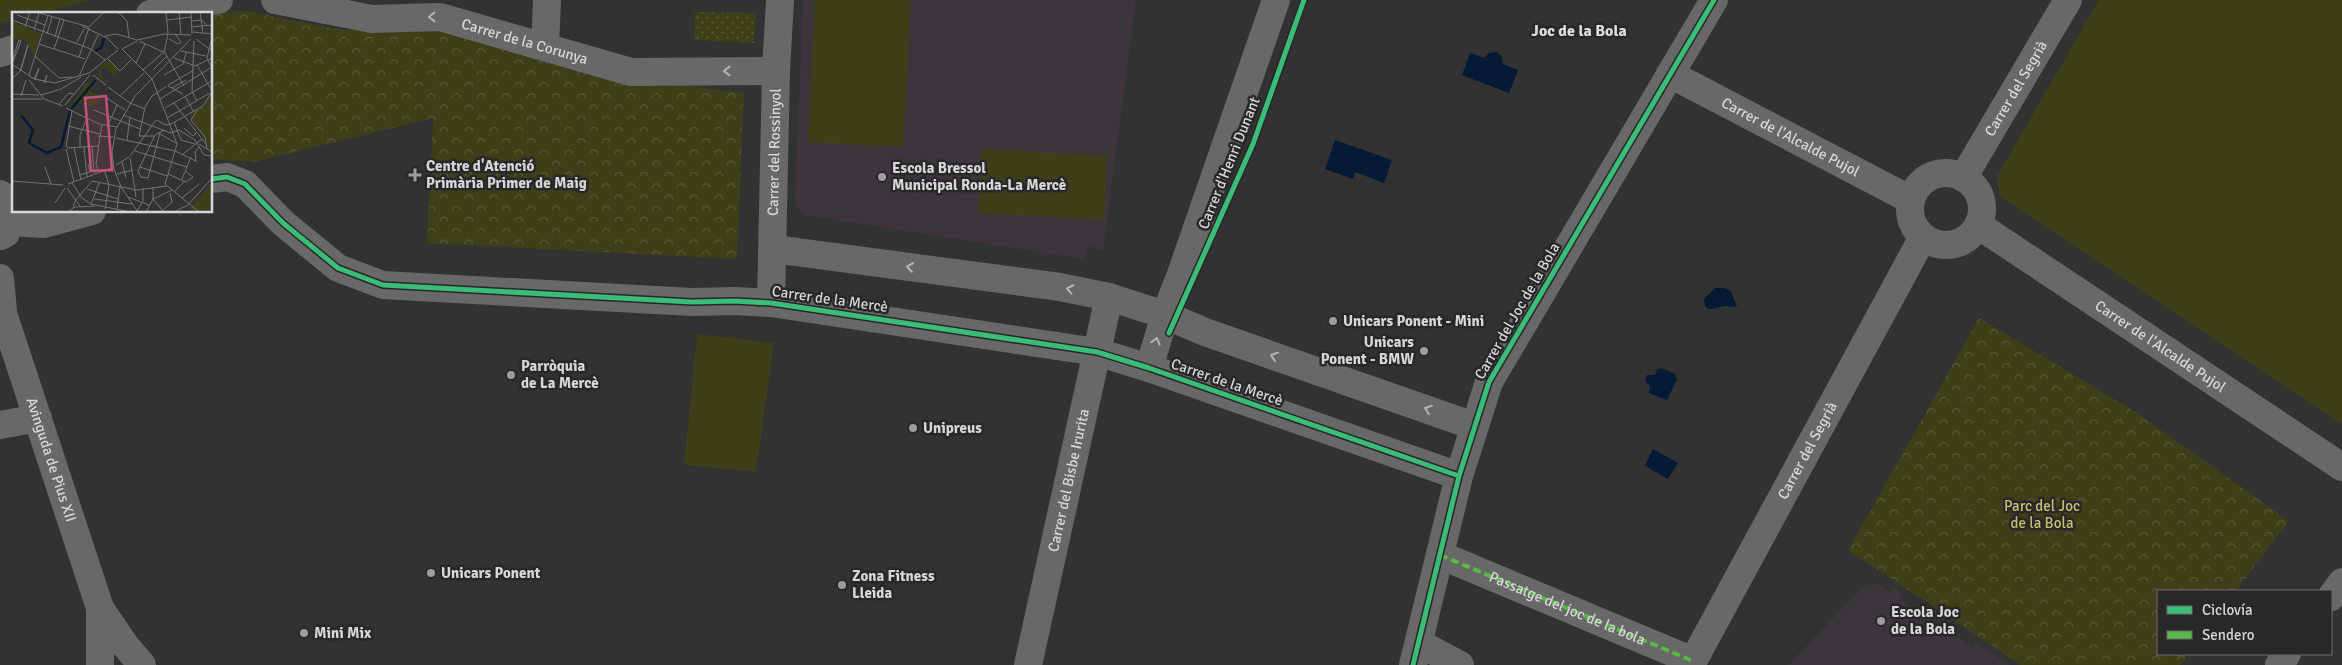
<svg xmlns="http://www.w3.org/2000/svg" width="2342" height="665" font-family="Signika,sans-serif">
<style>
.built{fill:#3c363c}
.grass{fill:#3c3f18}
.forest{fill:url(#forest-crowns)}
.garden{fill:url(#garden-dots)}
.water{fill:#041a35}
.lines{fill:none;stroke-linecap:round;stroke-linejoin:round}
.minor{stroke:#686868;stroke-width:28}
.quiet{stroke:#58b947;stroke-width:4;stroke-dasharray:8 4;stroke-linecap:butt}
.cycleway-casing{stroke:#292729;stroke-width:8}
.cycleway{stroke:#3abd76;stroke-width:5}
.oneway{stroke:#b6b5b6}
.poi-dot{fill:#9d9d9e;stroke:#292729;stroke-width:2}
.labels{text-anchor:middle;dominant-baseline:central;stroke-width:5;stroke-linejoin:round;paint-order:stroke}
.street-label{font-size:15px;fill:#d7d6d8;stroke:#292729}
.poi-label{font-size:15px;font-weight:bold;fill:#d7d6d8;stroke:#292729;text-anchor:start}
.park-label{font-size:15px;fill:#bec66c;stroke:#292729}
.neighbourhood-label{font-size:16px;font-weight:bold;fill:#e1dee1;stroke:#292729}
.inset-river{fill:none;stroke:#041a35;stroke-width:2.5}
.inset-road{fill:none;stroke:#747474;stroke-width:1}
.view{fill:#c85180;fill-opacity:0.15;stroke:#c85180;stroke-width:2.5}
.inset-edge{fill:none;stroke:#d7d6d8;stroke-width:2.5}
</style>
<defs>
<pattern id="forest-crowns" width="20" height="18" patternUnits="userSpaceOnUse" patternTransform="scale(1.25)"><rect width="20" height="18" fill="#3c3f18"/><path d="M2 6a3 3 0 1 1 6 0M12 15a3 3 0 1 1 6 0" fill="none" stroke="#575a39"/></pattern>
<pattern id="garden-dots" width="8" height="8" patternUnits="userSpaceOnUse" patternTransform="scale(1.25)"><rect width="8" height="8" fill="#3c3f18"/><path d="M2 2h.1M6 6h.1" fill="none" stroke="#575a39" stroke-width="1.8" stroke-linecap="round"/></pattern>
</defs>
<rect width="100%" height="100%" fill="#323232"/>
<!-- built -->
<path class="built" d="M 803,0 L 1136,0 L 1103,251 L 1088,246 L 1084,259 L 804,215 L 799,210 L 795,198 Z
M 1873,582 L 1890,592 L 1893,588 L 1903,594 L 1900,599 L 1973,648 L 1976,643 L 2010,665 L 1788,665 L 1866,584 L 1870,586 Z"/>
<!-- grass -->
<path class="grass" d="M 0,0 L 92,0 L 38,14 L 14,14 L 14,20 L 0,23 Z
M 815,0 L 911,0 L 903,147 L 808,142 Z
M 2099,0 L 2342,0 L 2342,424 L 2000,196 L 1997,176 Z
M 982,149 L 1107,156 L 1104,220 L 978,213 Z
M 697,334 L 774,343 L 756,472 L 684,465 Z"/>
<!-- forest -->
<path class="forest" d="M 242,10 L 341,30 L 453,28 L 618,77 L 744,93 L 737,259 L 427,243 L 433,118 L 253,162 L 214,159 L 211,147 L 211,16 Z
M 1979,318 L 2137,413 L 2289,521 L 2236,591 L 2158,591 L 2158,654 L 2188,654 L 2180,665 L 2021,665 L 1848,550 Z"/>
<!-- garden -->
<path class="garden" d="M 695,12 L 756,13 L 754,43 L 694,40 Z"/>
<!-- water -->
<path class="water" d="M 1497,52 L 1502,57 L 1503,64 L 1518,70 L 1509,93 L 1462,75 L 1470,53 L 1484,58 L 1489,53 Z
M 1335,140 L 1392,160 L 1384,183 L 1355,172 L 1353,179 L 1325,169 Z
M 1715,288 L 1724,288 L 1731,291 L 1737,307 C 1734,307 1729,306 1725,306 C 1716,307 1704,315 1704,299 Z
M 1661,368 L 1675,374 L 1677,379 L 1667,400 L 1649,393 L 1650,386 L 1645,381 L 1647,375 L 1655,375 L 1657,370 Z
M 1653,449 L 1678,463 L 1668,479 L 1645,466 Z"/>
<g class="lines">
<!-- minor -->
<g class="minor">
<path id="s1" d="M 275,0 L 372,19 L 440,17 L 631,72 L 776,71"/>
<path d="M 150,14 L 185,5 L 219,0"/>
<path d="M 545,47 L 547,0"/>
<path d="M 0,53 L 14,49"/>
<path id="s2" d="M 1670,74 L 1911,200"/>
<circle cx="1946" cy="209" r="36"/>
<path id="s3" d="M 1963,178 L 2068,0"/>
<path d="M 211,179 L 227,177 L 245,184 L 283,223 L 338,268 L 383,285 L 692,302 L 734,301 L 771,303 L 1097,352 L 1149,368 L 1459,476"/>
<path d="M 0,194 L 9,222 L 6,233 L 1,236"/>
<path d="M 9,222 L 44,224 L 92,211"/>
<path id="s4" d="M 1978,225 L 2342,467"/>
<path d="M 774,249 L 1060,287 L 1109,297 L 1165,315 L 1205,332 L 1474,426"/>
<path d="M 0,278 L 3,311"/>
<path id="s5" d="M 771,303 L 776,71 L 780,0"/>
<path id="s6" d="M 0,304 L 100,608 L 125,645 L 142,665"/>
<path d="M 1149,368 L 1165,315 L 1181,274 L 1276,0"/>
<path d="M 0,425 L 38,418"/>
<path id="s7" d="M 1440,555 L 1693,661"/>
<path d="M 2331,597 L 2342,582"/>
<path d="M 100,608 L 100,665"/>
<path d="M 1419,643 L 1460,665"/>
<path id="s8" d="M 1028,665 L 1109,297"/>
<path d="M 1413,665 L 1459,476 L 1489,382 L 1714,0"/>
<path id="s9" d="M 1691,665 L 1923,237"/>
<path d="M 2279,665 L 2287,654"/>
</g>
<!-- quiet -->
<path class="quiet" d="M 1440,555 L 1693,661"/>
<defs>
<path id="cycleway" d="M 211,179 L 227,177 L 245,184 L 283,223 L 338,268 L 383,285 L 692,302 L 734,301 L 771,303 L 1097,352 L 1149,368 L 1459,476
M 1169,333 L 1253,144 L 1304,0
M 1413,665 L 1459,476 L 1489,382 L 1714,0"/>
</defs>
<!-- cycleway casing -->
<use href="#cycleway" class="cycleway-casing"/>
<!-- cycleway -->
<use href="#cycleway" class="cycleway"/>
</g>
<!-- one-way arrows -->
<defs><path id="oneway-chevron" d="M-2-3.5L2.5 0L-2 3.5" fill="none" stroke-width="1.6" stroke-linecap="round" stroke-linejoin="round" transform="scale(1.25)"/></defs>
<g class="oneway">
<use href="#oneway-chevron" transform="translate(432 17) rotate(179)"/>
<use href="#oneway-chevron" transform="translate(727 71) rotate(180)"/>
<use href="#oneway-chevron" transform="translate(910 267) rotate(-172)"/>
<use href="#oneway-chevron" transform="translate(1070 289) rotate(-168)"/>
<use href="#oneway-chevron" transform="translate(1156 341) rotate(-74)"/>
<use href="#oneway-chevron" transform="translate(1274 356) rotate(-161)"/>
<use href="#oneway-chevron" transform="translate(1428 409) rotate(-160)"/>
</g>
<!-- markers -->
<g class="poi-dot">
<path d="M412.5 167.5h5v5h5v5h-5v5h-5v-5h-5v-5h5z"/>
<circle cx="882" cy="177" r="5"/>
<circle cx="1333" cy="321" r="5"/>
<circle cx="1424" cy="351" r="5"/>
<circle cx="511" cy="375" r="5"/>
<circle cx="913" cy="428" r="5"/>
<circle cx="431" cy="573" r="5"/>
<circle cx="842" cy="585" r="5"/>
<circle cx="1881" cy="621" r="5"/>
<circle cx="304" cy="633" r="5"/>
</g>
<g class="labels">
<!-- street labels -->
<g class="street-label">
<text stroke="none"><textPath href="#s1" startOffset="255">Carrer de la Corunya</textPath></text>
<text stroke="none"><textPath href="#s3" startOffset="104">Carrer del Segrià</textPath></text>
<text stroke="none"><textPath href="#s2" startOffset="136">Carrer de l'Alcalde Pujol</textPath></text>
<text stroke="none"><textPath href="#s5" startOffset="151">Carrer del Rossinyol</textPath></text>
<text transform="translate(1229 163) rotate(-68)">Carrer d'Henri Dunant</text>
<text transform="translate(830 299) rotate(8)">Carrer de la Mercè</text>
<text transform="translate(1517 311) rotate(-60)">Carrer del Joc de la Bola</text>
<text stroke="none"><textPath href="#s4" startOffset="219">Carrer de l'Alcalde Pujol</textPath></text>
<text transform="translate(1227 382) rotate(19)">Carrer de la Mercè</text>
<text stroke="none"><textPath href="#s9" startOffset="244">Carrer del Segrià</textPath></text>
<text stroke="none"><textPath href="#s6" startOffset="164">Avinguda de Pius XII</textPath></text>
<text stroke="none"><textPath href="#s8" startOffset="189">Carrer del Bisbe Irurita</textPath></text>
<text stroke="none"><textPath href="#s7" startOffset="138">Passatge del joc de la bola</textPath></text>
</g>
<!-- poi labels -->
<g class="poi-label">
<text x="426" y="166">Centre d'Atenció<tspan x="426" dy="17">Primària Primer de Maig</tspan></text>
<text x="892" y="168">Escola Bressol<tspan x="892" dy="17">Municipal Ronda-La Mercè</tspan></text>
<text x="1343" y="321">Unicars Ponent - Mini</text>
<text x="1414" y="342" text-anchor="end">Unicars<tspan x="1414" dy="17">Ponent - BMW</tspan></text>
<text x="521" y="366">Parròquia<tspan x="521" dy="17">de La Mercè</tspan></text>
<text x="923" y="428">Unipreus</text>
<text x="441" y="573">Unicars Ponent</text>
<text x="852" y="576">Zona Fitness<tspan x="852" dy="17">Lleida</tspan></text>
<text x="1891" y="612">Escola Joc<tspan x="1891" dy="17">de la Bola</tspan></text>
<text x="314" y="633">Mini Mix</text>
</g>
<!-- park labels -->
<g class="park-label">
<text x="2042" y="506">Parc del Joc<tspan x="2042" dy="17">de la Bola</tspan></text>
</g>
<!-- neighbourhood labels -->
<g class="neighbourhood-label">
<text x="1579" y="31">Joc de la Bola</text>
</g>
</g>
<!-- overview -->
<g transform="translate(12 12)">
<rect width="200" height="200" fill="#323232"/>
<path d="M 97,48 L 106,58 L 102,64 L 92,54 L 90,56 L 89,63 L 96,71 L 87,65 L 87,56 ZM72 87a7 7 0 1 1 14 0a7 7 0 1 1-14 0Z" fill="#3c3f18"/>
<path d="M 0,9 L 29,21 L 22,44 L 14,29 L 0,26 ZM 83,67 L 86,69 L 69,91 L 64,91 L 61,98 L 57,96 L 73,72 L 82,70 ZM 200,81 L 200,140 L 196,137 L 195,131 L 177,102 L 193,93 ZM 200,170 L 199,196 L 195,200 L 174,200 Z" fill="#3c3f18"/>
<path class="inset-river" d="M 83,39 L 89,36 L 92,26M 59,97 L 84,68M 9,103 L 21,118 L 17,131 L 35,141 L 49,135 L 58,99"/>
<path class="inset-road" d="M 24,0 L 77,15M 106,0 L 115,9 L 117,26M 167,0 L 169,22M 179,0 L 180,22M 188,0 L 191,21M 5,3 L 33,13M 0,8 L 79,37 L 93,48M 155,8 L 179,5M 180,9 L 189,8 L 196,14M 70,14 L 95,26 L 106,37M 13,15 L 18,0M 77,15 L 92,0M 180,15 L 200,13M 22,18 L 27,1M 181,20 L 200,22M 156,21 L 154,1 L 159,0M 35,22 L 40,5M 93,24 L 104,22 L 125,28M 43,25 L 48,7M 157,27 L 166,32 L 169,30 L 163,22M 184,27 L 200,39M 7,28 L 9,29 L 0,52 L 3,40 ZM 125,28 L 152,22 L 179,23M 127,29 L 153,41 L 172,74M 182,29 L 180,79 L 185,89M 199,29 L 195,46 L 200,56M 27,32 L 73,47M 64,32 L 72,17M 42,37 L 52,8M 110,37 L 125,29M 110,37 L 140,67 L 152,98M 169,39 L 194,44M 23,44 L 47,66 L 60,65M 67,45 L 77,16M 162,46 L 183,54 L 200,46M 96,47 L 108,59 L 119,48M 124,51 L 133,32M 0,52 L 22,67 L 43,71 L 77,61 L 106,38M 185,53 L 200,79M 131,58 L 152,40 L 156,22M 141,58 L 155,44M 17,63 L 36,4M 81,63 L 94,73M 152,63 L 171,52 L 174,41M 67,64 L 86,23M 1,66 L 9,58 L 16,33 L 8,59M 22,67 L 27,56 L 23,68M 17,68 L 32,87 L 51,94M 32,71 L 35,63 L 33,71M 156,73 L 182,58M 156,74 L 171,82M 96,75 L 118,91 L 133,97M 160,76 L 174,68M 0,82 L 27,83M 29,83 L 49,77 L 69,65M 90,83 L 113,98M 109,83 L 132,61M 9,84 L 14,68M 173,84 L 181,99M 0,87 L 31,87M 148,87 L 200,55M 162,91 L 194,132M 47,92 L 57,81 L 62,82M 53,93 L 78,63M 54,96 L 87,112 L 105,115M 153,96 L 200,69M 152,97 L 165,132 L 153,172 L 187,200M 186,97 L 179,108 L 193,125 L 195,137M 82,98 L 128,117M 111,103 L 159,121 L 167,118M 155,106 L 198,81M 145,108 L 154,113 L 159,112 L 191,94 L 200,80M 162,110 L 169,128 L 183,132M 96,113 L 105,93M 56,114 L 88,122M 172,116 L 181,124 L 184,122 L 182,120M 167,118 L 183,128 L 192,143 L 200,144M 148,121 L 136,166 L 129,165 L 126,159 L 143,123 L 152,118M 148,122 L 164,131M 86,124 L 101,125M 142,124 L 127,124 L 133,95 L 140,84 L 155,74M 104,126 L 163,139 L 184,149M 115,128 L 118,105M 187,132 L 200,140M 54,135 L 60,99M 68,135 L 68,123 L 75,106M 72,135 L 75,165M 80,135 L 82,161M 55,136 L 87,134M 62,136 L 69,168M 54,137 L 62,170M 123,139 L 175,155M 171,142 L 190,127M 118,144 L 144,108M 118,146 L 124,185M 110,150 L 114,166M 184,150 L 183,140 L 187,135M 104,153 L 117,145M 33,155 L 39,172M 128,155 L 155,164M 92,157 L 97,173 L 93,197M 86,158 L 84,152 L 90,112M 105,162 L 121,158M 156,162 L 174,170 L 181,165 L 173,159M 67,163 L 78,160 L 76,152M 170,167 L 179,145M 0,169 L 51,173M 60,171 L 70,186 L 79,192 L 118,200M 56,172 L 102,155M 141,175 L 141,187 L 152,200M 55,176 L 68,194M 75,177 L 106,187M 162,180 L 173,169M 116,185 L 137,193M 170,186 L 187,172M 82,187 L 120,192M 43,191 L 53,176M 79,192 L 87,171M 61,196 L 63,189 L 80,169 L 125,178 L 155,174M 105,197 L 108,175M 125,199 L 131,189 L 131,176M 56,200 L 63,195 L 83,194M 126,200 L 109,175 L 102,157 L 100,140 L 104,117 L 123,84 L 179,27M 134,200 L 141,187 L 160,178M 149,200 L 160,190 L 158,181M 162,200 L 176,193 L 200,166"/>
<path class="view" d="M 94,84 L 100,158 L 79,159 L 73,86 Z"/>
<rect width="200" height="200" class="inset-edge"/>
</g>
<!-- legend -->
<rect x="2157" y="590" width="175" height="65" fill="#292729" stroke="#6f6d6f"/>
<rect x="2167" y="606" width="25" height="8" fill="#3abd76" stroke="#6f6d6f"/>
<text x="2202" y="615" font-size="15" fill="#d7d6d8">Ciclovía</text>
<rect x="2167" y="631" width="25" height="8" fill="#58b947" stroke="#6f6d6f"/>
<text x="2202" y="640" font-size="15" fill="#d7d6d8">Sendero</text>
</svg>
